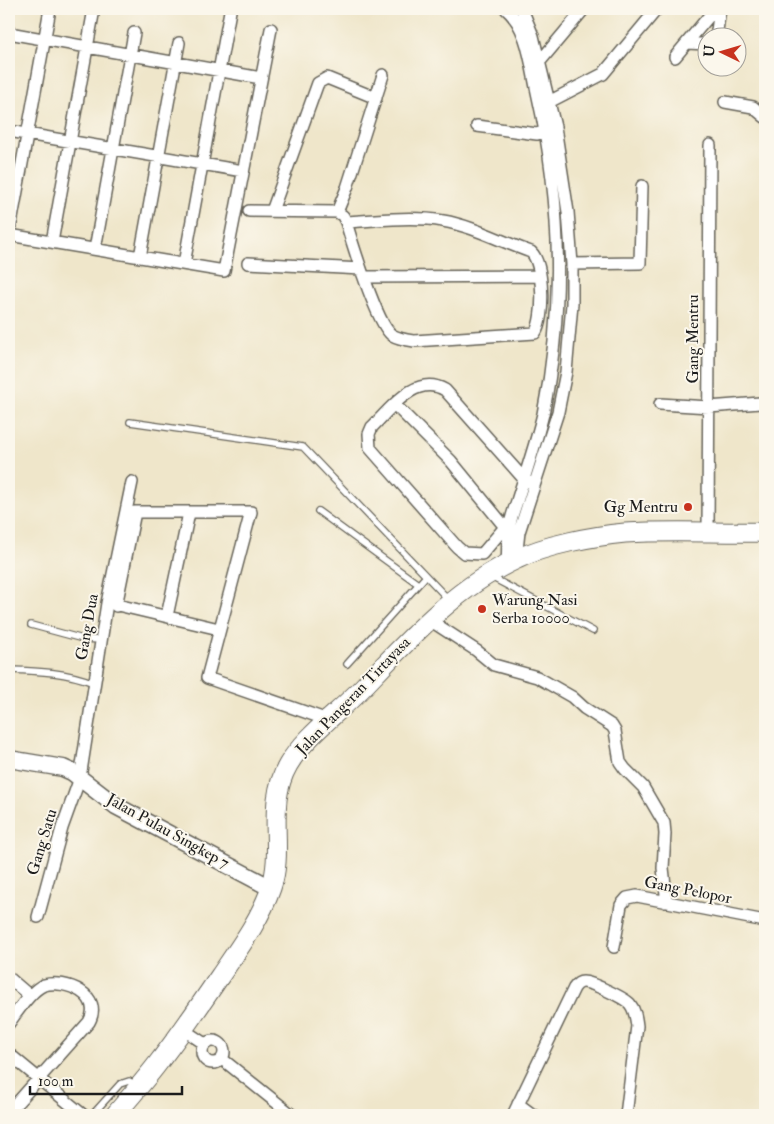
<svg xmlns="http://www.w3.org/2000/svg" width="774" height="1124" font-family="'IM FELL Double Pica',serif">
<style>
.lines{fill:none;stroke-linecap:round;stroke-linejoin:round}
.lane-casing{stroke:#666359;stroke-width:8}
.street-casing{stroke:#666359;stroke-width:14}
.secondary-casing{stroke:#666359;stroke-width:19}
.primary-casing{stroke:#666359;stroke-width:21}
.lane{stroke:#fff;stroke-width:5.5}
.street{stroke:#fff;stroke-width:11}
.secondary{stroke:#fff;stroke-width:16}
.primary{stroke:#fff;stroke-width:19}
.poi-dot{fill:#c8321e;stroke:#fbf7ec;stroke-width:2}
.labels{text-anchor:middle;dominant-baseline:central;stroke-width:4;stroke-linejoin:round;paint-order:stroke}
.street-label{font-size:16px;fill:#1c1c1c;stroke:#fbf7ec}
.poi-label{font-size:16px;fill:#1c1c1c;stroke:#fbf7ec;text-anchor:end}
</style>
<rect width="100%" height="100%" fill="#fbf7ec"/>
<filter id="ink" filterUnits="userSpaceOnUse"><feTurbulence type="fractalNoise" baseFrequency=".02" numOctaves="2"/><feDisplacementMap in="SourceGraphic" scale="10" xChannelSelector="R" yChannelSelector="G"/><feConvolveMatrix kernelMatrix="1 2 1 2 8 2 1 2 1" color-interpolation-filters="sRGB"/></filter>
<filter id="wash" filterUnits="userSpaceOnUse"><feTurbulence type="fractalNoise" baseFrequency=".0096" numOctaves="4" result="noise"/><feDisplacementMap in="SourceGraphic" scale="20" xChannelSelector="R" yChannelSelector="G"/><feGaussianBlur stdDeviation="1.12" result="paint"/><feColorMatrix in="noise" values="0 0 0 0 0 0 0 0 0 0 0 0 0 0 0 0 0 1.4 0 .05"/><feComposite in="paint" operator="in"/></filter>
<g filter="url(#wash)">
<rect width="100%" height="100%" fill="#efe6ca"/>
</g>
<g filter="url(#ink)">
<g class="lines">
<defs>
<path id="lane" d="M 130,422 L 303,447 L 449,600
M 318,511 L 418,584
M 491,577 L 593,631
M 31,625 L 83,639 L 101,640
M 347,664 L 426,576
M 9,670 C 38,671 67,672 94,683
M 92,1115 L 120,1084 L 129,1081 L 136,1085"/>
<path id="street" d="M 506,9 C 528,27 531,65 537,92 C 561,198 565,307 543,414 C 536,443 526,472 517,501 C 514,510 510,520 509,530 C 507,541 508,553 507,564
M 9,33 L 261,78
M 716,38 L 720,9
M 687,43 L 706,44
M 675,57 L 715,9
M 537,65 L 584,9
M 725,102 L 753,107 L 765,117
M 545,104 L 603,74 L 657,9
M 477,126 L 537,134 L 549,130
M 9,131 L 243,171
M 249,211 L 337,212
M 272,211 L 318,83 L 327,78 L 376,98
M 346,222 C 375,220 415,216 443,221 C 473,226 502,242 531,252 C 544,264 545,319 535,333 L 414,341 C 407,340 399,339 392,335 C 377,325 352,242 346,222 L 343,216 L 337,212 L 347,188 L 383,75
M 9,235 L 224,271 L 271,29
M 9,235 L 50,9
M 52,242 L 94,9
M 95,249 L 134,33
M 140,257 L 179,43
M 248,263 L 361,269
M 184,264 L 230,11
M 572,264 L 640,263 L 642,186
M 365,277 L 539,276
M 660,404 L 709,407 L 760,403
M 395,405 L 451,461 L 505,527 L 510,530
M 505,527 L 482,554 L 464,553 L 457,547 L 370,448 L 369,434 L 372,427 C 391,408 416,373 445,390 L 524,479 L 529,482
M 708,533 L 710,145
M 516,559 L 519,532 L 558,412 L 566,372 L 572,304 L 572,264 L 568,212 L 555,127 L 533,36 L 522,9
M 109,603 L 219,629
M 116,606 L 135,512 L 251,512 L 207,678 L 328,720
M 167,616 L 189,513
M 428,619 L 477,651 L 494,665 L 537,677 L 572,697 L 584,708 L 612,726 L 615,731 L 620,762 L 625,769 L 643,787 L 664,823 L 665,834 L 663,868 L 666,894 L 665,902
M 38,917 L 62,828 L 80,778 L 107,603 L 132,482
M 614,947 L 621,905 L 627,898 L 637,896 L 765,921
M 9,978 L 30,996
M 9,1023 C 16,1013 32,989 44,985 C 66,979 104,995 89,1022 L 9,1112
M 184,1030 L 205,1044
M202 1052a11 11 0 1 1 22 0a11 11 0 1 1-22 0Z
M 9,1054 L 83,1115
M 222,1059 L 292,1115
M 518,1104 L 533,1115
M 513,1115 L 574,988 C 576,985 579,982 583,982 C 591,982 625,998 630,1004 C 635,1010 636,1018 637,1026 L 626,1115"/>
<path id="secondary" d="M 9,759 L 63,768 L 72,772 L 116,806 L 271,888"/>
<path id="primary" d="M 115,1115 C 131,1096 147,1078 161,1059 C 182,1032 201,1004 220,976 C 239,948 260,920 271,888 C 285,848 265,805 288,765 C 303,738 343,709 365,685 C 409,639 457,586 517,559 C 545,545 593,536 625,533 C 671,530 719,533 765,532"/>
</defs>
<!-- lane casing -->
<use href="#lane" class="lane-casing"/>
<!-- street casing -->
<use href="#street" class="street-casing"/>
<!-- secondary casing -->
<use href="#secondary" class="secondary-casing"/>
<!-- primary casing -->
<use href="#primary" class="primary-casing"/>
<!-- lane -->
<use href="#lane" class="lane"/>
<!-- street -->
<use href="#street" class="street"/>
<!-- secondary -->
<use href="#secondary" class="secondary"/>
<!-- primary -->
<use href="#primary" class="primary"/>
</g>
</g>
<!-- markers -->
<g class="poi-dot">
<circle cx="688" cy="507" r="5"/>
<circle cx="482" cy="609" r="5"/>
</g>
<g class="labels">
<!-- street labels -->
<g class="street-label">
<text transform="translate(693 339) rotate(-90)">Gang Mentru</text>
<text transform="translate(87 627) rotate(-80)">Gang Dua</text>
<text transform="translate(353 696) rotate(-46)">Jalan Pangeran Tirtayasa</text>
<text transform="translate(168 831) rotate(29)">Jalan Pulau Singkep 7</text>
<text transform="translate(42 842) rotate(-73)">Gang Satu</text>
<text transform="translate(688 890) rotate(11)">Gang Pelopor</text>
</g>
<!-- poi labels -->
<g class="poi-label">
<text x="678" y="507">Gg Mentru</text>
<text x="492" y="600" text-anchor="start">Warung Nasi<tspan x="492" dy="18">Serba 10000</tspan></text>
</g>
</g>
<!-- margin -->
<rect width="774" height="1124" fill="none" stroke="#fbf7ec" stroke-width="30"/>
<!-- north arrow -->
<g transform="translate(722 52) rotate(275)"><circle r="24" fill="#fbf7ec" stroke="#a29f99"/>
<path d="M0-4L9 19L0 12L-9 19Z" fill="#c8321e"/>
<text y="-8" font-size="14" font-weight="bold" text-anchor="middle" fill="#1c1c1c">U</text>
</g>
<!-- scale -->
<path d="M30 1086v8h152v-8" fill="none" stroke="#1c1c1c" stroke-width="2.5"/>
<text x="38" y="1086" font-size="15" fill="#1c1c1c" stroke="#fbf7ec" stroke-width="4" paint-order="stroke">100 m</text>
</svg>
